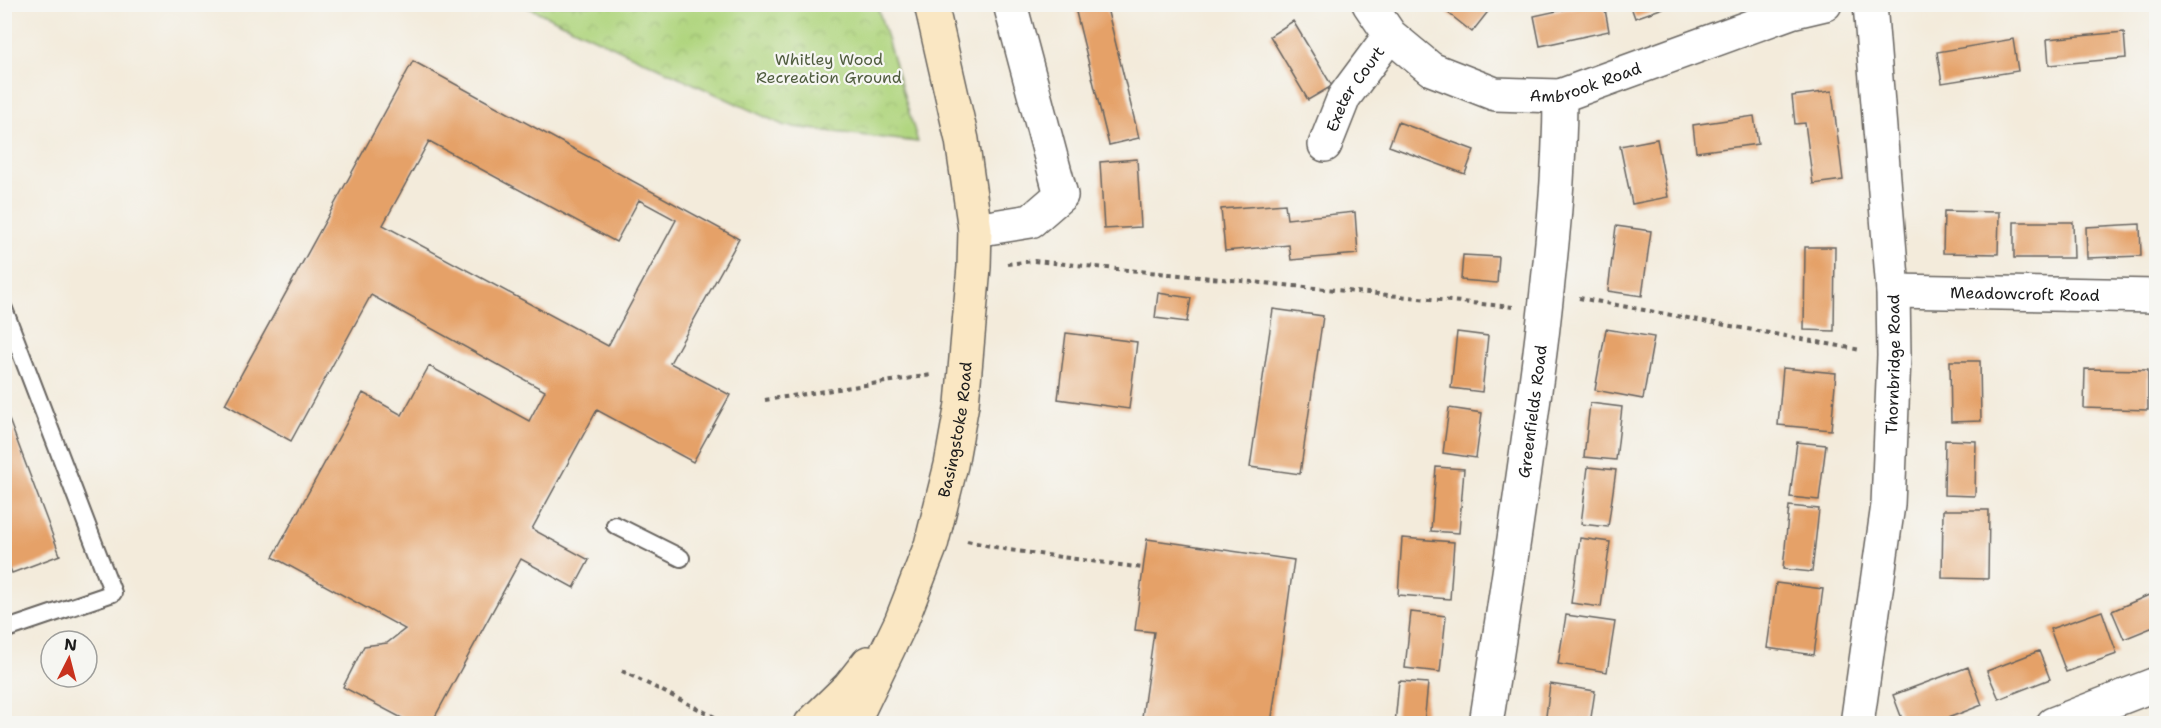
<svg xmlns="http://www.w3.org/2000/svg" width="2161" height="728" font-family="'Shantell Sans',sans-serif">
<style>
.park{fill:url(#park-crowns);stroke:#66784e;stroke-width:1.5}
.building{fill:#e5a168;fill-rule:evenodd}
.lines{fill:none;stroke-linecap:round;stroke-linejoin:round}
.service-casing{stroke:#67645f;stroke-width:20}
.minor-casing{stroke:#67645f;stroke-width:36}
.secondary-casing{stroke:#67645f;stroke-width:36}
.path{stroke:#67645f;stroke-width:4;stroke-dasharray:4.5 4.5;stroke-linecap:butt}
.service{stroke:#fff;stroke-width:16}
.minor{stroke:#fff;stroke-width:33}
.secondary{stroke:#fae7c3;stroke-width:33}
.labels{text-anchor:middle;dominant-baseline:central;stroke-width:4.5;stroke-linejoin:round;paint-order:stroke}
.park-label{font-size:16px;fill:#505d3f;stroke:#f6f6f2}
.street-label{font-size:16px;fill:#1c1c1c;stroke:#f6f6f2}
</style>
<defs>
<pattern id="park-crowns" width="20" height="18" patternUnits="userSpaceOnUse" patternTransform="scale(1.5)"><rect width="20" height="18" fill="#b0d57f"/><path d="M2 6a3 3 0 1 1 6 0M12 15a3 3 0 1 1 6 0" fill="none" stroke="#97b66d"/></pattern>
</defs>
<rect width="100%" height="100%" fill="#f6f6f2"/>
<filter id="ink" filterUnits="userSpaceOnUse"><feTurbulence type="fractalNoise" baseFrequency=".0167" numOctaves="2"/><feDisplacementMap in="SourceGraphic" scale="12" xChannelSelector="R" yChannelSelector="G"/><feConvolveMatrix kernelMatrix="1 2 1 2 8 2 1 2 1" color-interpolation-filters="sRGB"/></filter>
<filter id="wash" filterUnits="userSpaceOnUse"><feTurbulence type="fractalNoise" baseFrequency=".008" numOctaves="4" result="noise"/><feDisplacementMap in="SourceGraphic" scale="24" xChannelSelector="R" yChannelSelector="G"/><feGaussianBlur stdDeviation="1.35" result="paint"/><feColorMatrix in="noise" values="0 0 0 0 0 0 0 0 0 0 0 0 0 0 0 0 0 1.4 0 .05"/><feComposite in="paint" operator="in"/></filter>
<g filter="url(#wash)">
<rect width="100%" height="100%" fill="#f3ebdb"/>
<!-- park -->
<path class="park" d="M 523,5 L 877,5 L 918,142 L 785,126 Z"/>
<g id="blocks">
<!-- building -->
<path class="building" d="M 1074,4 L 1106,4 L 1139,138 L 1109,145 Z
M 1437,4 L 1494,4 L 1472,32 Z
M 1589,4 L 1604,4 L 1609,31 L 1540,46 L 1534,16 Z
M 1630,4 L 1672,4 L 1672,5 L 1635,18 Z
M 1293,21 L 1332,86 L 1308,100 L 1270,36 Z
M 2153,27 L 2156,27 L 2156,58 L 2154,58 Z
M 2124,32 L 2126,58 L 2049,65 L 2047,39 Z
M 2013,39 L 2018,71 L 1942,83 L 1937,52 Z
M 413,61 L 739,239 L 670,363 L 730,395 L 693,462 L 597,410 L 532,529 L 589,560 L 574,588 L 521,559 L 431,724 L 413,724 L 343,687 L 364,646 L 387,643 L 405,629 L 273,557 L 363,393 L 402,415 L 429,366 L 529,421 L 545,391 L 371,295 L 291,441 L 225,404 ZM 429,141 L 616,242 L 639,200 L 676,220 L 608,346 L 383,225 Z
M 1832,91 L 1843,180 L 1813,184 L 1805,123 L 1795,124 L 1792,96 Z
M 1754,116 L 1758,144 L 1696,152 L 1693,125 Z
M 1398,122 L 1474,150 L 1465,174 L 1389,146 Z
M 1657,139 L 1668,197 L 1632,204 L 1620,146 Z
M 1137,159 L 1141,227 L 1104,229 L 1100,162 Z
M 1285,204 L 1287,219 L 1355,212 L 1358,254 L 1291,260 L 1289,245 L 1225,251 L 1221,209 Z
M 1944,211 L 1999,212 L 1998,254 L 1943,253 Z
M 2014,222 L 2073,222 L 2074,258 L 2014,258 Z
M 2140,224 L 2141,256 L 2087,258 L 2086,227 Z
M 1616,226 L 1651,231 L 1642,296 L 1608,291 Z
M 1805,247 L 1835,247 L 1834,331 L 1804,330 Z
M 1463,255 L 1499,257 L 1497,283 L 1461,280 Z
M 1158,293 L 1191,298 L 1187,322 L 1155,318 Z
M 1273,309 L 1323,316 L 1300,474 L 1250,467 Z
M 1606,329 L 1654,337 L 1643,399 L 1595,390 Z
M 1457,332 L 1488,336 L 1482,392 L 1451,388 Z
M 1066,333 L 1137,342 L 1129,409 L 1058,399 Z
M 1950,361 L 1980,361 L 1981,421 L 1951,422 Z
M 1783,368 L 1836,373 L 1831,430 L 1778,425 Z
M 2085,369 L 2148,370 L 2148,410 L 2084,408 Z
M 1590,403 L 1622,407 L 1616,460 L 1584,457 Z
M 1449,408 L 1482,413 L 1476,458 L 1443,453 Z
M 5,409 L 60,555 L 12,573 L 4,554 Z
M 1945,440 L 1976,441 L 1975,496 L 1944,495 Z
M 1797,442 L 1826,445 L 1819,500 L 1790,497 Z
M 1436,467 L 1464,469 L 1459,533 L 1431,531 Z
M 1588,467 L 1616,470 L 1608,527 L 1581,524 Z
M 1789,506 L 1819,509 L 1812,572 L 1783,569 Z
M 1943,510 L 1989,510 L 1988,579 L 1942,578 Z
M 1402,538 L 1454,542 L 1450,599 L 1398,595 Z
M 1580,538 L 1610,542 L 1601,607 L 1571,603 Z
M 1147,539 L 1294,560 L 1271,724 L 1141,724 L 1154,632 L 1135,630 Z
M 1776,583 L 1823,589 L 1814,655 L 1767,648 Z
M 2156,592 L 2156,626 L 2124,639 L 2112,611 Z
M 2102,611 L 2117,654 L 2066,672 L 2050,629 Z
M 1411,612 L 1446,616 L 1440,672 L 1405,668 Z
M 1566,615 L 1615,622 L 1607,672 L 1558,664 Z
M 2039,651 L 2050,679 L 1999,699 L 1987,671 Z
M 1968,667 L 1982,705 L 1932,724 L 1904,724 L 1893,695 Z
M 1399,681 L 1428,683 L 1424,724 L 1395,724 Z
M 1550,684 L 1595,691 L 1590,724 L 1545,724 Z"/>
</g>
</g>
<g filter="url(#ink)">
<use href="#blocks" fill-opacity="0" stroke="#67645f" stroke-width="1.5"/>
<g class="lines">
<defs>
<path id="service" d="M 4,309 L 113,593 L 4,630
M 615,525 L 681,558"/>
<g id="minor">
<path id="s1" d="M 1369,4 L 1390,35 L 1431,69 L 1495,94 L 1560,96 L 1791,12 L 1825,4"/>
<path id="s2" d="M 1325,145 L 1344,97 L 1390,35"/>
<path d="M 975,230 L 1031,221 L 1061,195 L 1010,4"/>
<path id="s3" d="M 1893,291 L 2156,296"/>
<path id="s4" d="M 1486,724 C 1506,595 1526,466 1542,336 C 1551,257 1560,177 1560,96"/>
<path id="s5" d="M 1857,724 L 1888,505 L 1894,356 L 1893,291 L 1870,4"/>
<path d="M 2053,724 L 2156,684"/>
</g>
<g id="secondary">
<path d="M 811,724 L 849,687 L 868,663"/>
<path id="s6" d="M 852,724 L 901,622 L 931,545 L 951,465 L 962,404 L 974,267 L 975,230 L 962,140 L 931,4"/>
</g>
</defs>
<!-- service casing -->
<use href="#service" class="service-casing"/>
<!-- minor casing -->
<use href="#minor" class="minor-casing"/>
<!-- secondary casing -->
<use href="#secondary" class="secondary-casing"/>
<!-- path -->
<path class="path" d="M 1007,264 L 1034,261 L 1513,307
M 1579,298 L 1861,350
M 765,400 L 932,375
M 967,541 L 1009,550 L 1143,568
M 622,671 L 729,724"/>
<!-- service -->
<use href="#service" class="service"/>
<!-- minor -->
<use href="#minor" class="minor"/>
<!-- secondary -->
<use href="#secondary" class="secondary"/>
</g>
</g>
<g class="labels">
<!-- park labels -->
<g class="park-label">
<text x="829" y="59">Whitley Wood<tspan x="829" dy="18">Recreation Ground</tspan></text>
</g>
<!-- street labels -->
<g class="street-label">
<text stroke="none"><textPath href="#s1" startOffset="252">Ambrook Road</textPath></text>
<text stroke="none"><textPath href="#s2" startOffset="64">Exeter Court</textPath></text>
<text stroke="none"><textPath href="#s3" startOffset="132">Meadowcroft Road</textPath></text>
<text stroke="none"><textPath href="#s5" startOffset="362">Thornbridge Road</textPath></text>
<text stroke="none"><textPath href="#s4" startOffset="316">Greenfields Road</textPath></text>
<text stroke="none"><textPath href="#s6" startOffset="314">Basingstoke Road</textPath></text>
</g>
</g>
<!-- margin -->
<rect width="2161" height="728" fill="none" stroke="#f6f6f2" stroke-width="24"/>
<!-- north arrow -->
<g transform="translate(69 659) rotate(6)"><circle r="28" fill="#f6f6f2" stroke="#9f9f9c" stroke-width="1.5"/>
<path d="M0-4.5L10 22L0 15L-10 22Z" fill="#c8321e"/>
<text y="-9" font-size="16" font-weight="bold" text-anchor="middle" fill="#1c1c1c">N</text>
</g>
</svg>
